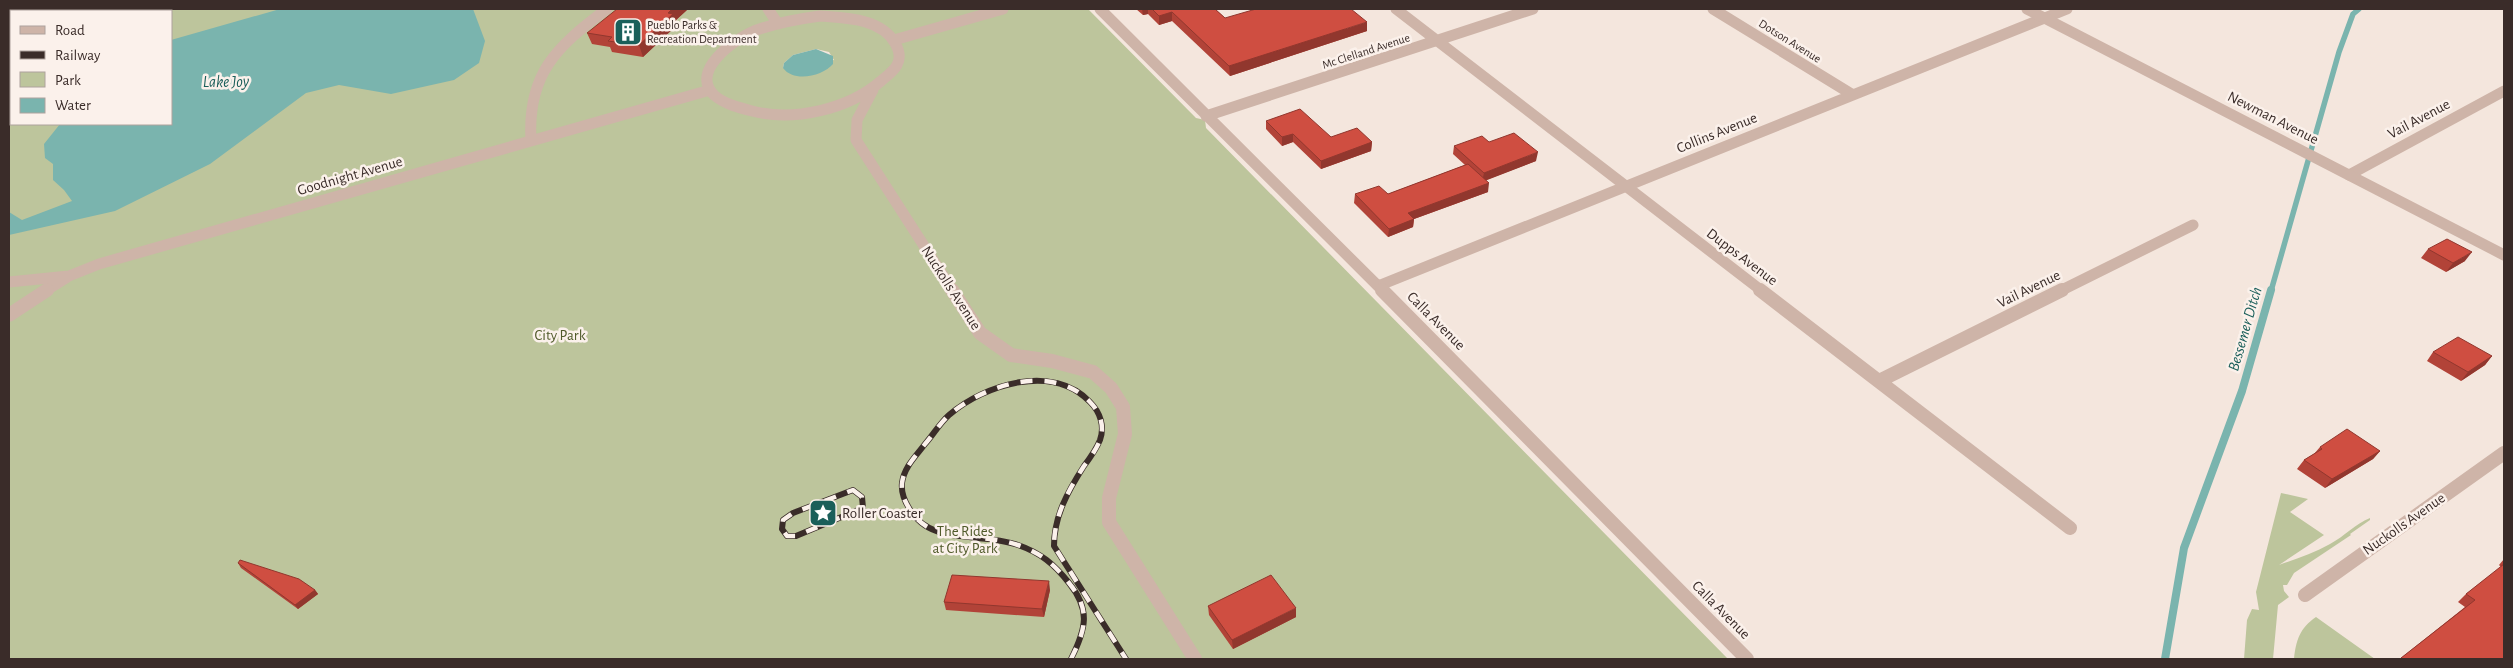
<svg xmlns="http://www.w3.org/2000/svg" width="2513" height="668" font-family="'Alegreya Sans',sans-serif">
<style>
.green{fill:#bdc59c;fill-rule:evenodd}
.water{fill:#7ab4ae}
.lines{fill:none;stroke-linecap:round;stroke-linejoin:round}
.stream-far1{stroke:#7ab4ae;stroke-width:5.5}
.stream{stroke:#7ab4ae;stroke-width:8}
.minor-far1{stroke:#ceb4a8;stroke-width:11}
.minor{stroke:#ceb4a8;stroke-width:14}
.tertiary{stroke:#ceb4a8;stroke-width:11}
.rail-casing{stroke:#3a2c29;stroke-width:6}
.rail{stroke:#fbf1eb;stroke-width:4.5;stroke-dasharray:12;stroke-linecap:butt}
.wall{fill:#b24338}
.shaded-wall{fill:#91372e}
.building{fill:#cf4e41;stroke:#91372e}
.labels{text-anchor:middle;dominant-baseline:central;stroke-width:5;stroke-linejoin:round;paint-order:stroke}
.far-poi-label{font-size:12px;fill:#3a2c29;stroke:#fbf1eb;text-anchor:start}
.far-street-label{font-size:12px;fill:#3a2c29;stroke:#fbf1eb}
.street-label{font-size:15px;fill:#3a2c29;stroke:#fbf1eb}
.park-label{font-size:15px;fill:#505a2a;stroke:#fbf1eb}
.poi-label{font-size:15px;fill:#3a2c29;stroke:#fbf1eb;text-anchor:start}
.water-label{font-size:16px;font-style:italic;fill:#1b5f5a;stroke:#fbf1eb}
</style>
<rect width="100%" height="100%" fill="#f4e6dd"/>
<!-- green -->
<path class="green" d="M 9,9 L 1088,9 L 1196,118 L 1205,120 L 1206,128 L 1728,659 L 9,659 ZM 11,11 L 171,11 L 171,124 L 11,124 ZM 816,49 L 829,52 L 834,60 L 783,68 L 784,63 L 793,55 Z
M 2281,493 L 2308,499 L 2290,512 L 2324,535 L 2279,565 C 2296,559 2314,553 2330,544 C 2345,536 2355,524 2370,518 L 2370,520 L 2350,534 L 2351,535 L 2294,573 L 2287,585 L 2283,585 L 2284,591 L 2289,597 L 2278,605 L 2273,659 L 2244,659 L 2247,620 L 2252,609 L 2259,610 L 2256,592 Z
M 2316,617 L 2323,622 L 2375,659 L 2294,659 C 2296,640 2300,628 2316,617 Z"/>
<!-- water -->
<path class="water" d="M 280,9 L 473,9 L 485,41 L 479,63 L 454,80 L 391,94 L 339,85 L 306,93 L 210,164 L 115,211 L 9,235 L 9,212 L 22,220 L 72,201 L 64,190 L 53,180 L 53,164 L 45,158 L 44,144 L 60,124 L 171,124 L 171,40 Z
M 816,49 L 833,56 L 833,64 C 823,76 794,83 783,68 L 784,63 L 793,55 Z"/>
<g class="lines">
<!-- stream-far1 -->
<path class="stream-far1" d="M 2271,291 L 2339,52 L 2353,14 L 2359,9"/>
<!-- stream -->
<path class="stream" d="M 2165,659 L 2184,548 L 2242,391 L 2271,290"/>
<!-- minor-far1 -->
<path class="minor-far1" d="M 768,9 L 778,24
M 1100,9 L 1383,291
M 1396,9 L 1762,291
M 1713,9 L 1853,95
M 820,16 C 845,18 881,18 895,43 C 899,50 901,58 897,65 C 894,71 887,76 881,81 C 849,109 794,122 752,111 C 740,108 724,104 714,95 C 689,71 735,39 754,31 C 775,23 798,19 820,16 Z
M 894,40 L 1003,9
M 873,90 L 857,120 L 856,140 L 953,291
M 1206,116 L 1533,9
M 531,141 C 527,74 556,47 607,9
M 2349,175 L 2504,91
M 9,282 L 69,276
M 1378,286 L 2067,9
M 45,291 L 69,276 L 99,264 L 710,90
M 2060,291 L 2193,225"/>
<!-- minor -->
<path class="minor" d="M 952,290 L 980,333 L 1011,355 L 1052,361 L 1093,372 L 1111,388 L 1123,407 L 1125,434 L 1109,498 L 1109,522 L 1195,659
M 1382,290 L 1747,659
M 1760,290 L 2070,528
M 9,315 L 47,290
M 1879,381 L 2062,290
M 2305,595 L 2504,453"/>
<!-- tertiary -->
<path class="tertiary" d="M 2027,9 L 2504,255"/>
<defs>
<path id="rail" d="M 853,490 L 862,497 L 863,508 L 796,536 L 787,536 L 782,529 L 783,520 L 793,513 Z
M 1071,659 C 1086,629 1091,610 1069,583 C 1054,564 1041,553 1018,545 C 979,531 931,547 909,508 C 904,500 901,492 902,483 C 904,467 916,456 925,444 C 933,435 940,423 949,415 C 985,384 1053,363 1090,402 C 1100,412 1105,426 1100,440 C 1096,450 1090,458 1084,466 C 1068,491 1054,516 1054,546 L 1126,659"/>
</defs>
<!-- rail casing -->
<use href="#rail" class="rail-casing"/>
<!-- rail -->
<use href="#rail" class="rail"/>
</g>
<!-- wall -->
<path class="wall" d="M 1136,9 L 1215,9 L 1225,18 L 1367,31 L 1230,76 L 1172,21 L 1159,25 L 1148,14 L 1143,15 Z
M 687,10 L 676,20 L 677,25 L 643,57 L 612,52 L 610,47 L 592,44 L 587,33 Z
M 1266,121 L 1331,137 L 1372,142 L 1371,151 L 1321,169 L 1293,142 L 1282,146 L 1266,129 Z
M 1489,142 L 1536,161 L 1486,180 L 1488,192 L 1414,219 L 1413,227 L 1388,237 L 1354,203 L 1355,194 L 1388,194 L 1465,165 L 1453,154 L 1454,146 Z
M 2428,249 L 2465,261 L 2446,272 L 2421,258 Z
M 2433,352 L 2492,356 L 2485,365 L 2461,381 L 2427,361 Z
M 2320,447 L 2380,451 L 2373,459 L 2325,488 L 2297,469 L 2304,460 L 2314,454 Z
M 2504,559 L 2504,659 L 2400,659 L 2465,607 L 2458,602 L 2466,594 L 2501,567 L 2499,565 Z
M 238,563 L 315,590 L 318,594 L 298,609 L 241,568 Z
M 1050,590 L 1044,617 L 946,610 L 944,602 Z
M 1208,606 L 1296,617 L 1233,649 L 1209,615 Z"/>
<!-- shaded-wall -->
<path class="shaded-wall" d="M 672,9 L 687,9 L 687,10 L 676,20 L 677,25 L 643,57 L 639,45 Z
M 1142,9 L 1148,9 L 1148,14 L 1143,15 Z
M 1172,12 L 1172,21 L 1159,25 L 1159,16 Z
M 1367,22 L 1367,31 L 1230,76 L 1229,66 Z
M 1293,134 L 1293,142 L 1282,146 L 1282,137 Z
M 1372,142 L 1371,151 L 1321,169 L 1321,161 Z
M 1538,152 L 1536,161 L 1482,182 L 1484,173 Z
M 1489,183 L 1488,192 L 1414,219 L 1413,227 L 1388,237 L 1389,229 L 1408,213 Z
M 2472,252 L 2465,261 L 2446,272 L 2453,263 Z
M 2492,356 L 2485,365 L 2461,381 L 2468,372 Z
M 2380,451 L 2373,459 L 2325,488 L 2332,479 Z
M 1049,581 L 1050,590 L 1044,617 L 1042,609 Z
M 315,590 L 318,594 L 298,609 L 295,605 Z
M 1296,608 L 1296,617 L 1233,649 L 1232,640 Z"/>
<!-- building -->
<path class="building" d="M 617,9 L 672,9 L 668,13 L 673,14 L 639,45 L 608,41 L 612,37 L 587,33 Z
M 1152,9 L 1215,9 L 1225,18 L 1256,9 L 1351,9 L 1367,22 L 1229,66 L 1172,12 L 1159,16 Z
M 1300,109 L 1331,137 L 1357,128 L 1372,142 L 1321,161 L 1293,134 L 1282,137 L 1266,121 Z
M 1514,133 L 1538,152 L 1484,173 L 1454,146 L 1482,136 L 1489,142 Z
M 1468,164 L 1489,183 L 1408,213 L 1414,219 L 1389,229 L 1355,194 L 1379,186 L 1388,194 Z
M 2447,239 L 2472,252 L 2453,263 L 2428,249 Z
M 2458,337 L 2492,356 L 2468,372 L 2433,352 Z
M 2347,429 L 2380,451 L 2332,479 L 2304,460 L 2322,449 L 2320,447 Z
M 240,560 L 299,579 L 315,590 L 295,605 L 238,563 Z
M 2504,564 L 2504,659 L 2404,659 L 2401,658 L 2475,600 L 2466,594 Z
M 952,575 L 1049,581 L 1042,609 L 944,602 Z
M 1271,575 L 1296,608 L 1232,640 L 1208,606 Z"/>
<!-- icons -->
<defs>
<symbol id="building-square" viewBox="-11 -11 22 22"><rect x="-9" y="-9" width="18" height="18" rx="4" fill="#1b5f5a" stroke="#fbf1eb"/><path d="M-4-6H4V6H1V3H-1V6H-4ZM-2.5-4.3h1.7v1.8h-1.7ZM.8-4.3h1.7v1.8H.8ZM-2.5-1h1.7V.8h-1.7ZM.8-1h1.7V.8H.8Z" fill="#fff"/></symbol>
<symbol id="sight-square" viewBox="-11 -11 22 22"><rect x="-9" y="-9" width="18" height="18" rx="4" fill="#1b5f5a" stroke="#fbf1eb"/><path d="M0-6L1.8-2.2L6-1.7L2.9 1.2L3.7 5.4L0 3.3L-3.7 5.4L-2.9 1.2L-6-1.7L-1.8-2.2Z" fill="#fff"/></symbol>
</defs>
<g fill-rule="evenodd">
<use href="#building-square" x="612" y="16" width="32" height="32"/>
<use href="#sight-square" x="807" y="497" width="32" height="32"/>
</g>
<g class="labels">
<!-- far-poi labels -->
<g class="far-poi-label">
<text x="647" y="25">Pueblo Parks &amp;<tspan x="647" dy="14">Recreation Department</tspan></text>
</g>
<!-- far-street labels -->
<g class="far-street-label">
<text transform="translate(1790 41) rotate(32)">Dotson Avenue</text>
<text transform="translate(1366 51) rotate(-18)">Mc Clelland Avenue</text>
</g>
<!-- street labels -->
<g class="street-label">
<text transform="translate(2273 118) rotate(27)">Newman Avenue</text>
<text transform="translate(2419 119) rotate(-28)">Vail Avenue</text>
<text transform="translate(1717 133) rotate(-22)">Collins Avenue</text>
<text transform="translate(350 176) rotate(-16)">Goodnight Avenue</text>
<text transform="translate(1742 257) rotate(37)">Dupps Avenue</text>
<text transform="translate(951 288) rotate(57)">Nuckolls Avenue</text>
<text transform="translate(2029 289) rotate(-26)">Vail Avenue</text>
<text transform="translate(1436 321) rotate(45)">Calla Avenue</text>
<text transform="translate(2404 524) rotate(-35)">Nuckolls Avenue</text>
<text transform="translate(1721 610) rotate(45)">Calla Avenue</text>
</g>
<!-- park labels -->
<g class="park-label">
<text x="560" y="335">City Park</text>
<text x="965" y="531">The Rides<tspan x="965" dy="17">at City Park</tspan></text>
</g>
<!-- poi labels -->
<g class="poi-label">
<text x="842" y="513">Roller Coaster</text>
</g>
<!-- water labels -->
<g class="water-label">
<text x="226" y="82">Lake Joy</text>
<text transform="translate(2245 329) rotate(-74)">Bessemer Ditch</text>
</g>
</g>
<!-- border -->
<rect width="2513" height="668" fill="none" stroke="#3a2c29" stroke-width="20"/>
<!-- legend -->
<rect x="10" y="10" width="162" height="115" fill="#fbf1eb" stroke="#aea29d"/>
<rect x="20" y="26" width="25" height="8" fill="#ceb4a8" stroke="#aea29d"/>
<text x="55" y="35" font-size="15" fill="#3a2c29">Road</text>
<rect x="20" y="51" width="25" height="8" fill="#3a2c29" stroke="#aea29d"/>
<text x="55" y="60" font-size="15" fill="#3a2c29">Railway</text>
<rect x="20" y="72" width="25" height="15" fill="#bdc59c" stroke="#aea29d"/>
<text x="55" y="85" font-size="15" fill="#3a2c29">Park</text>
<rect x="20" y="98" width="25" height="15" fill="#7ab4ae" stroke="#aea29d"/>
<text x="55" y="110" font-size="15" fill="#3a2c29">Water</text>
</svg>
